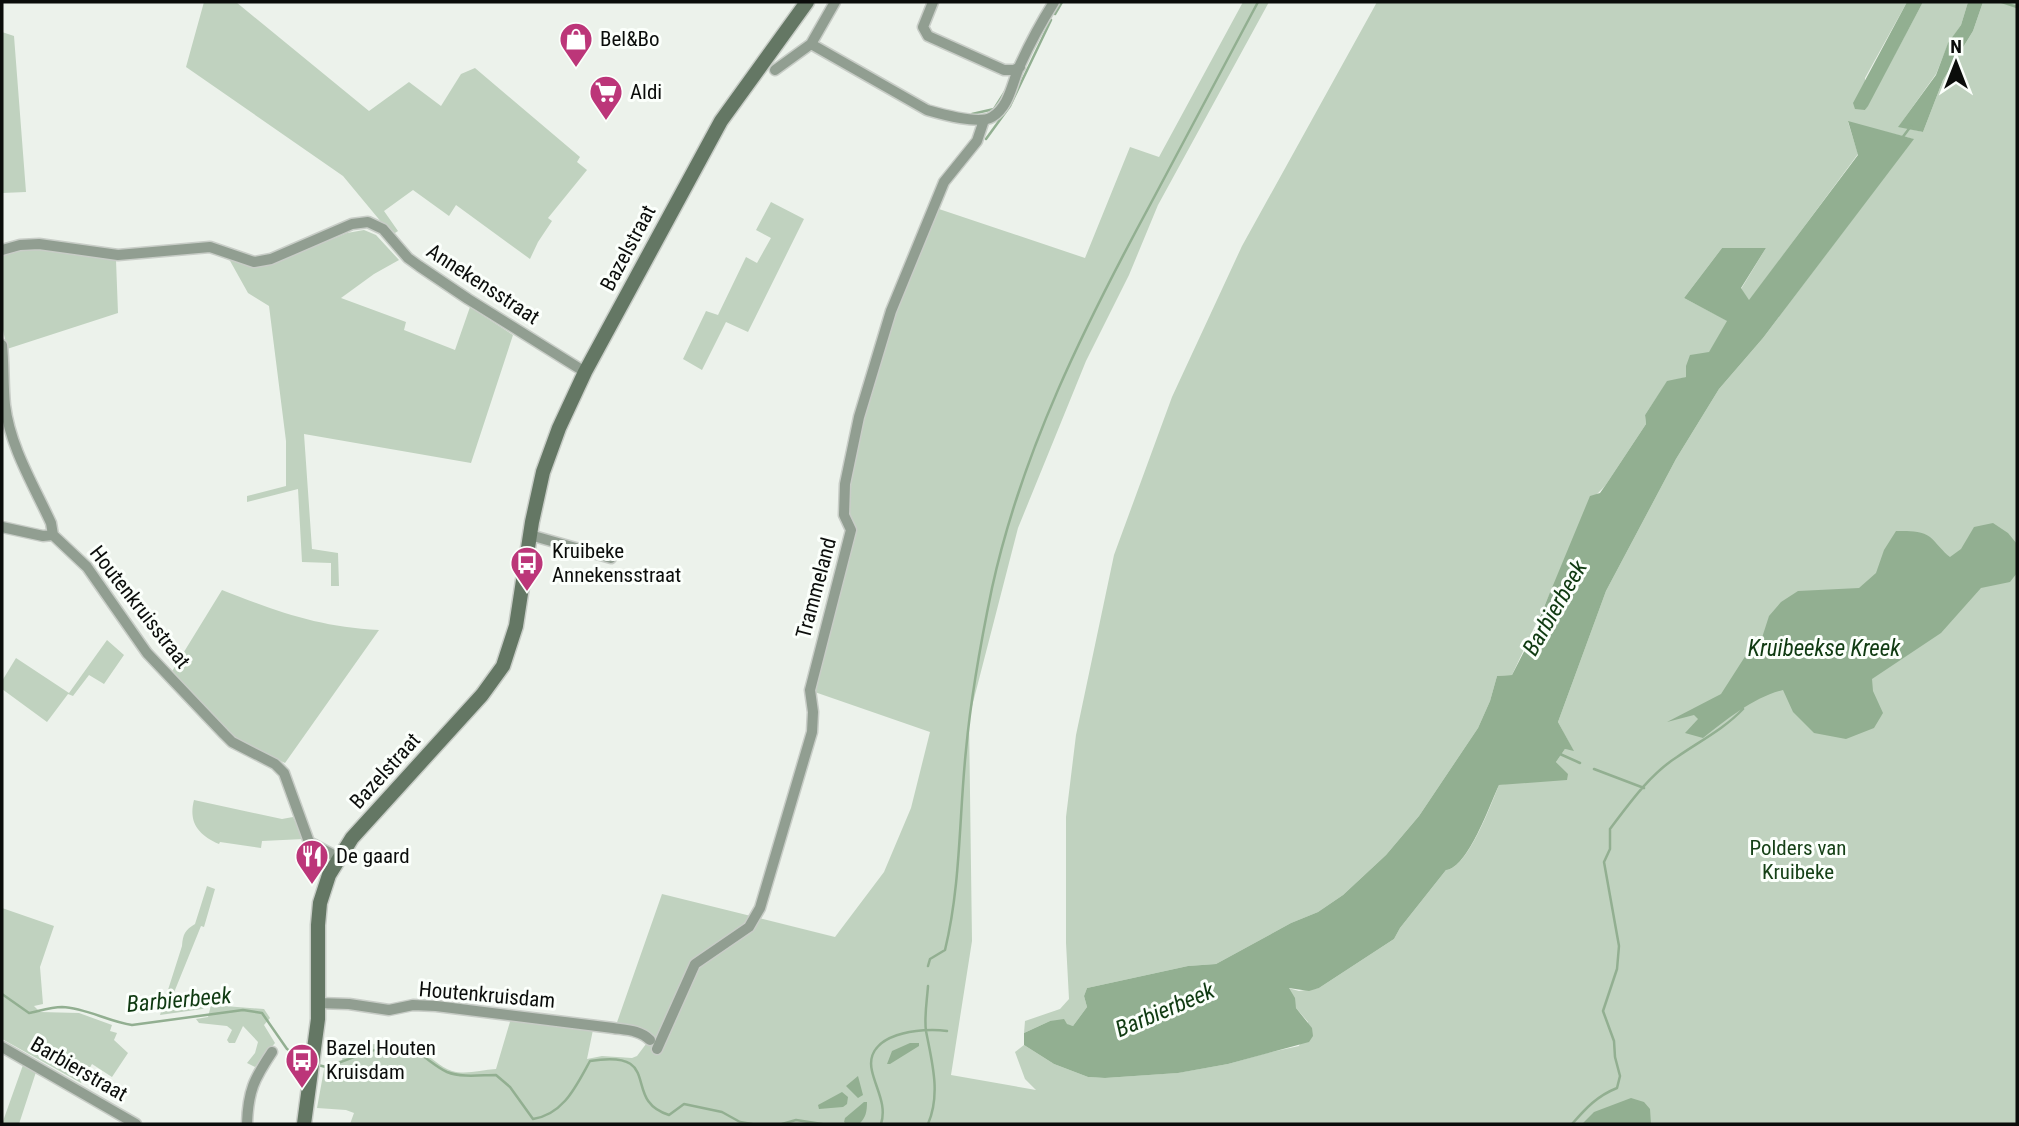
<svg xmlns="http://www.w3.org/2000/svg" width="2019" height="1126" font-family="'Roboto Condensed',sans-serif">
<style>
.green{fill:#c0d2bf}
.water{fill:#92af91}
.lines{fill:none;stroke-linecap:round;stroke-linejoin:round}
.stream{stroke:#92af91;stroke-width:2.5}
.minor-casing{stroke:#c8cdc7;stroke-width:13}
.secondary-casing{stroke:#c8cdc7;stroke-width:17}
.minor{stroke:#919e91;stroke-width:10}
.secondary{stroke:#647764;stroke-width:14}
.labels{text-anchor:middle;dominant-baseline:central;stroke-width:6;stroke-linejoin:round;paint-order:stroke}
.poi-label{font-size:21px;fill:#0b0d0b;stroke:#fbfffb;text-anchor:start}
.street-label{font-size:21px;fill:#0b0d0b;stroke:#fbfffb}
.park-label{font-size:21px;fill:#164117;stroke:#fbfffb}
.water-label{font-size:23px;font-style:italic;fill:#0f3a11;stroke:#fbfffb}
</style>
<rect width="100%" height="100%" fill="#ecf2eb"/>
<!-- green -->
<path class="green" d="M 204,2 L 236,2 L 369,111 L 409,82 L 441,106 L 461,74 L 475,68 L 580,157 L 577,162 L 587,170 L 548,218 L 552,221 L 538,242 L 530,259 L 456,205 L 449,216 L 413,190 L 384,211 L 398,231 L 392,235 L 343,176 L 186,67 Z
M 1243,2 L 1269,2 L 1158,205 L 1129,275 L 1086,361 L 1018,528 L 969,718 L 972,941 L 951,1075 L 1036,1090 L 1025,1079 L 1015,1052 L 1024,1045 L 1054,1064 L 1088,1077 L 1105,1078 L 1177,1073 L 1228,1064 L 1267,1053 L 1299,1046 L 1308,1022 L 1296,1008 L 1288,988 L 1299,991 L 1319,988 L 1394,939 L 1400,928 L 1446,870 C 1468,868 1491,804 1499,785 L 1567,774 L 1556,762 L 1565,749 L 1573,750 L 1558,722 L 1606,591 L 1676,459 L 1719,389 L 1763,338 L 1913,139 L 1848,122 L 1858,154 L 1749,301 L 1741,289 L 1766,248 L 1722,248 L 1684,298 L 1728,321 L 1709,353 L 1687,377 L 1667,382 L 1645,415 L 1646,424 L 1605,486 L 1596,495 L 1512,675 L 1497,676 L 1490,701 L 1478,728 L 1419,816 L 1386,855 L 1343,895 L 1318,912 L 1291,923 L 1216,964 L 1188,966 L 1087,988 L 1084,996 L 1087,1007 L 1073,1026 L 1050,1021 L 1024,1033 L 1025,1021 L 1060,1009 L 1069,999 L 1066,943 L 1066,817 L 1076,735 L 1114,555 L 1172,397 L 1242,246 L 1377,2 L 1907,2 L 1865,78 L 1865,110 L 1923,2 L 1968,2 L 1961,25 L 1948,44 L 1936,74 L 1899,126 L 1923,132 L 1943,80 L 1973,31 L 1983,2 L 2017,2 L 2017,1124 L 350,1124 L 354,1113 L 346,1110 L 317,1108 L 325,1064 L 342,1060 L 344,1052 C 366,1044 396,1037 419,1050 C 430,1056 440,1067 452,1071 C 466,1075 481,1070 496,1069 L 512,1015 L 594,1025 L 587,1059 L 602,1056 L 632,1058 L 637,1056 L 649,1040 L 615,1028 L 662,894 L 835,937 L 884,872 L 911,808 L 930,732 L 806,689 L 849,532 L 841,516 L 882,328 L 936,208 L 1085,258 L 1130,147 L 1159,157 Z
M 2,32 L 14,36 L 26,192 L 2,193 Z
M 771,202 L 804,219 L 748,332 L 726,322 L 702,370 L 683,359 L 706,311 L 718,315 L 746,257 L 757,263 L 771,238 L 756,230 Z
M 364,230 L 376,235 L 399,260 L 374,274 L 341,298 L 406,322 L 404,330 L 455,350 L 470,307 L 513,335 L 471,463 L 304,434 L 312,549 L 338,553 L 339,586 L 331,586 L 331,563 L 302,562 L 298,489 L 247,502 L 247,496 L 286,486 L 286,441 L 269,306 L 248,293 L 229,259 L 288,257 L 347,233 Z
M 42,248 L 116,260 L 118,313 L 7,349 L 2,325 L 2,254 L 9,251 Z
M 222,590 C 278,612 319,627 379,630 L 285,763 L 236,740 L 171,673 Z
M 107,640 L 124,655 L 104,684 L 89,675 L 73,696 L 68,694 L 47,722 L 2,689 L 2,681 L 16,658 L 69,693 Z
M 194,800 L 282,819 L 293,817 L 304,839 L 262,841 L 261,848 L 220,842 L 219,844 C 199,835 188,823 194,800 Z
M 207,886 L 215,889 L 204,927 L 201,926 L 173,995 L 212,1005 L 264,1009 L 270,1018 L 264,1025 L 275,1043 L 255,1067 L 247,1063 L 255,1053 L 258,1042 L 243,1026 L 235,1043 L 229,1043 L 227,1040 L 232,1030 L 227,1026 L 199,1023 L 196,1019 L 208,1017 L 211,1005 L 202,1009 L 160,1015 L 182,946 C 183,934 185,930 195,924 Z
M 2,908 L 54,926 L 40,967 L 43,1004 L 34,1006 L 40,1012 L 79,1013 L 112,1025 L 110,1031 L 117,1033 L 114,1040 L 128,1053 L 112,1077 L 92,1064 L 81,1083 L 2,1039 Z
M 23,1065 L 36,1072 L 19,1124 L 2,1124 Z"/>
<!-- water -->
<path class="water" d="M 1907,2 L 1923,2 L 1868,106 L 1865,110 L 1855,109 L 1853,103 Z
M 1968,2 L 1983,2 L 1973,31 L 1943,80 L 1923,132 L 1898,127 L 1936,75 L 1948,43 L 1961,25 Z
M 1848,121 L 1914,139 L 1763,338 L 1719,389 L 1676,459 L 1606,591 L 1558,722 L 1574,751 L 1565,749 L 1556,762 L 1568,774 L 1567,780 L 1499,785 C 1490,804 1468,868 1446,870 L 1400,928 L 1394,939 L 1319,988 L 1309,991 L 1289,988 L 1295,998 L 1296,1008 L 1312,1028 L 1313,1036 L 1309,1042 L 1228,1064 L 1178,1073 L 1105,1078 L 1088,1077 L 1054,1064 L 1024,1045 L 1024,1033 L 1050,1021 L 1064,1019 L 1067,1024 L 1073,1026 L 1087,1007 L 1084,996 L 1087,988 L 1188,966 L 1216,964 L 1291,923 L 1318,912 L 1343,895 L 1386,855 L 1419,816 L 1478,728 L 1490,701 L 1497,676 L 1512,675 L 1532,636 L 1590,496 L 1600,493 L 1605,486 L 1646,424 L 1645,415 L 1667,381 L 1686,377 L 1686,366 L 1690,355 L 1709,352 L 1727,321 L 1684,298 L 1722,248 L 1766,248 L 1741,288 L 1749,300 L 1858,155 Z
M 1993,523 L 2008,533 L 2017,544 L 2017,573 L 2010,582 L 1981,588 L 1941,633 L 1872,679 L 1873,691 L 1883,713 L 1874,728 L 1846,739 L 1814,733 L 1793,712 L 1783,690 C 1754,697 1727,719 1703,738 L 1685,733 L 1698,719 L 1694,715 L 1667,722 L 1721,694 L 1746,655 L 1759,647 L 1769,616 L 1781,602 L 1798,591 L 1859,588 L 1876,573 L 1884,550 L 1896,531 C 1906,531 1921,530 1930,537 C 1937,543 1942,551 1950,557 L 1961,549 L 1974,527 Z
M 910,1043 L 919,1043 L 919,1046 L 890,1064 L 887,1064 L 892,1051 Z
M 858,1076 L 863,1095 L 858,1098 L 846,1086 Z
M 842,1092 L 848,1097 L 847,1104 L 843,1107 L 819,1109 L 818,1105 Z
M 1631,1098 L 1644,1102 L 1650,1109 L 1651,1124 L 1582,1124 L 1594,1112 Z
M 864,1102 L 867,1102 C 867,1111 866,1118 859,1124 L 846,1124 L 844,1122 L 845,1118 Z"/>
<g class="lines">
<!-- stream -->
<path class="stream" d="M 2002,2 L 2017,7
M 1055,14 L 1062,2
M 972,114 L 994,109 L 1006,90
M 1902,138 L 1911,126
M 986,139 L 1010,106 L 1051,20
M 1560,754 L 1580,763
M 1594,769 L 1644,788
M 928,966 L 930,959 L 945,950 C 961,884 959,816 966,750 C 971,696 981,641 992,588 C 1022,451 1085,325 1151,203 C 1187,136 1223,69 1258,2
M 2,994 L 29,1013 C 39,1011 51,1007 62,1007 C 86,1008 107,1021 132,1025 L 243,1010 L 262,1013 L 287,1049 L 308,1062
M 318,1065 L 326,1067 C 350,1060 374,1046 399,1047 C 419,1048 430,1064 447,1072 C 462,1078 481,1075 496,1075 L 510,1087 L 533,1119 C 564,1114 576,1086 590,1061 C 666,1049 620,1100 669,1115 L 684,1104 L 722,1112 L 740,1122 L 752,1124
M 782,1124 L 796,1120 L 822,1124
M 881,1124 C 887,1105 876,1089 872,1071 C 863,1033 922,1027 947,1031
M 928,1124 C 941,1094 932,1062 926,1031 C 924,1017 927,1001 928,986
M 1572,1124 C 1586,1108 1597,1096 1617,1088 L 1620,1076 L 1615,1057 L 1614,1041 L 1603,1011 L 1617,969 L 1619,946 L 1604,862 L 1610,849 L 1610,829 C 1629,804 1650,774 1677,757 C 1700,741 1724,729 1743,709"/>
<defs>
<path id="minor" d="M 933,2 L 923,27 L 928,36 L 1004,70 L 1014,70 L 1020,67
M 811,44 L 927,110 C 941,114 979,125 992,117 C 1010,106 1012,82 1020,65 C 1030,43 1042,21 1054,2
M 775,70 L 811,44 L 835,2
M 2,250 L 20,245 L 39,244 L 118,255 L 210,247 L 254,262 L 271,259 L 352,224 L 368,222 L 383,229 L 408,258 L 419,266 L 468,299 L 585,372
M 2,345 C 4,365 3,385 5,405 C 10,447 34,486 51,523 L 53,535
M 2,527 L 43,536 L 53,535 L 87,567 L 147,653 L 224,734 L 232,742 L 275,764 L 284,773 L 309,842 L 339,858
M 530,535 L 611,558
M 318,1003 L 349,1004 L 389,1010 L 413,1005 L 436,1006 L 613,1028 C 626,1030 640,1030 650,1040
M 2,1047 L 136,1124
M 657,1049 L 695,964 L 749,927 L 760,908 L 812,732 L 813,712 L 810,690 L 851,530 L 844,515 L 845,484 L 859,417 L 891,311 L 944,182 L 977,141 L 984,120
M 247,1124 C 248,1091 254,1079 272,1052"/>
<path id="secondary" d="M 304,1124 L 318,1019 L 318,925 L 320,903 L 329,875 L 352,838 L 482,695 L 503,666 L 516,626 L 532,522 L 543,472 L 559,428 L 585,372 L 721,121 L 807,2"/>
</defs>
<!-- minor casing -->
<use href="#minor" class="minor-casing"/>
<!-- secondary casing -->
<use href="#secondary" class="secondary-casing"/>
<!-- minor -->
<use href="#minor" class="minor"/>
<!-- secondary -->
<use href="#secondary" class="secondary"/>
</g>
<!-- icons -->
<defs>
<symbol id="shop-pin" viewBox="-11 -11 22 30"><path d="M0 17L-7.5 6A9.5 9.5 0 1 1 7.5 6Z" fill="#bc3679" stroke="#fbfffb"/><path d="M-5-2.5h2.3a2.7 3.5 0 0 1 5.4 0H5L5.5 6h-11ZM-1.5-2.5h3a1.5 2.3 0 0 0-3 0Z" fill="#fff"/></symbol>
<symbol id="supermarket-pin" viewBox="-11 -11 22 30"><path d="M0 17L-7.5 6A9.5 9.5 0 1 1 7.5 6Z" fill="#bc3679" stroke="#fbfffb"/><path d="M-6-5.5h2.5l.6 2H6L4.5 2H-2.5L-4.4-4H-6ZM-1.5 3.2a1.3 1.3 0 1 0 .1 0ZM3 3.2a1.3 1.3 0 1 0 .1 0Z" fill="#fff"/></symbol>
<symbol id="bus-pin" viewBox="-11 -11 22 30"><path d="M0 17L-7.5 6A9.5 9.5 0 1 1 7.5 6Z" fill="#bc3679" stroke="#fbfffb"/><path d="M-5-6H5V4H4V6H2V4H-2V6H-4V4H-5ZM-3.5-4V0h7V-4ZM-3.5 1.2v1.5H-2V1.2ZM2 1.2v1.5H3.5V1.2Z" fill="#fff"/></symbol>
<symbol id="restaurant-pin" viewBox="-11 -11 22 30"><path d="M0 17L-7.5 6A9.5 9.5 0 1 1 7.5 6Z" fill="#bc3679" stroke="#fbfffb"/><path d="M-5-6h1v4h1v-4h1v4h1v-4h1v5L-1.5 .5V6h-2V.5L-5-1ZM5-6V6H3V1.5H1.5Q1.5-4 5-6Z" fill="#fff"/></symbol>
</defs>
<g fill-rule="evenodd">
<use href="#shop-pin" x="557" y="20" width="38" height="52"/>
<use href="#supermarket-pin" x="587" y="73" width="38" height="52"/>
<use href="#bus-pin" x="508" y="544" width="38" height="52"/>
<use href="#restaurant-pin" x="293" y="837" width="38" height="52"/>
<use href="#bus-pin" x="283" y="1041" width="38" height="52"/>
</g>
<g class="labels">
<!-- poi labels -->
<g class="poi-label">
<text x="600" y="39">Bel&amp;Bo</text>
<text x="630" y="92">Aldi</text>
<text x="552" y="551">Kruibeke<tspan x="552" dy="24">Annekensstraat</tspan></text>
<text x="336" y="856">De gaard</text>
<text x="326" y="1048">Bazel Houten<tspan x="326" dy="24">Kruisdam</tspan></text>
</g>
<!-- street labels -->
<g class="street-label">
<text transform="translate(628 248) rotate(-62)">Bazelstraat</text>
<text transform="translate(483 284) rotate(33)">Annekensstraat</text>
<text transform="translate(816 588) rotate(-75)">Trammeland</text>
<text transform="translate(140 607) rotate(52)">Houtenkruisstraat</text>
<text transform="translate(385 771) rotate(-48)">Bazelstraat</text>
<text transform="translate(487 995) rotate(5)">Houtenkruisdam</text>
<text transform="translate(79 1069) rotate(30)">Barbierstraat</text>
</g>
<!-- park labels -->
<g class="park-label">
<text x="1798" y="848">Polders van<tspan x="1798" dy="24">Kruibeke</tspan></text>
</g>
<!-- water labels -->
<g class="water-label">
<text transform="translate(1555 608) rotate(-60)">Barbierbeek</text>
<text x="1824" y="648">Kruibeekse Kreek</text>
<text transform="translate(179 1000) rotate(-5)">Barbierbeek</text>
<text transform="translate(1165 1010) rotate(-23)">Barbierbeek</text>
</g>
</g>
<!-- border -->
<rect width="2019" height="1126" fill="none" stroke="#0b0d0b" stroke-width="7"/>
<!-- north arrow -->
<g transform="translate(1956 63)" stroke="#fbfffb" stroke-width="5" paint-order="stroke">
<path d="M0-5L12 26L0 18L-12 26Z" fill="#0b0d0b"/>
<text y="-10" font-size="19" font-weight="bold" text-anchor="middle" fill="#0b0d0b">N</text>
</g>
</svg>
